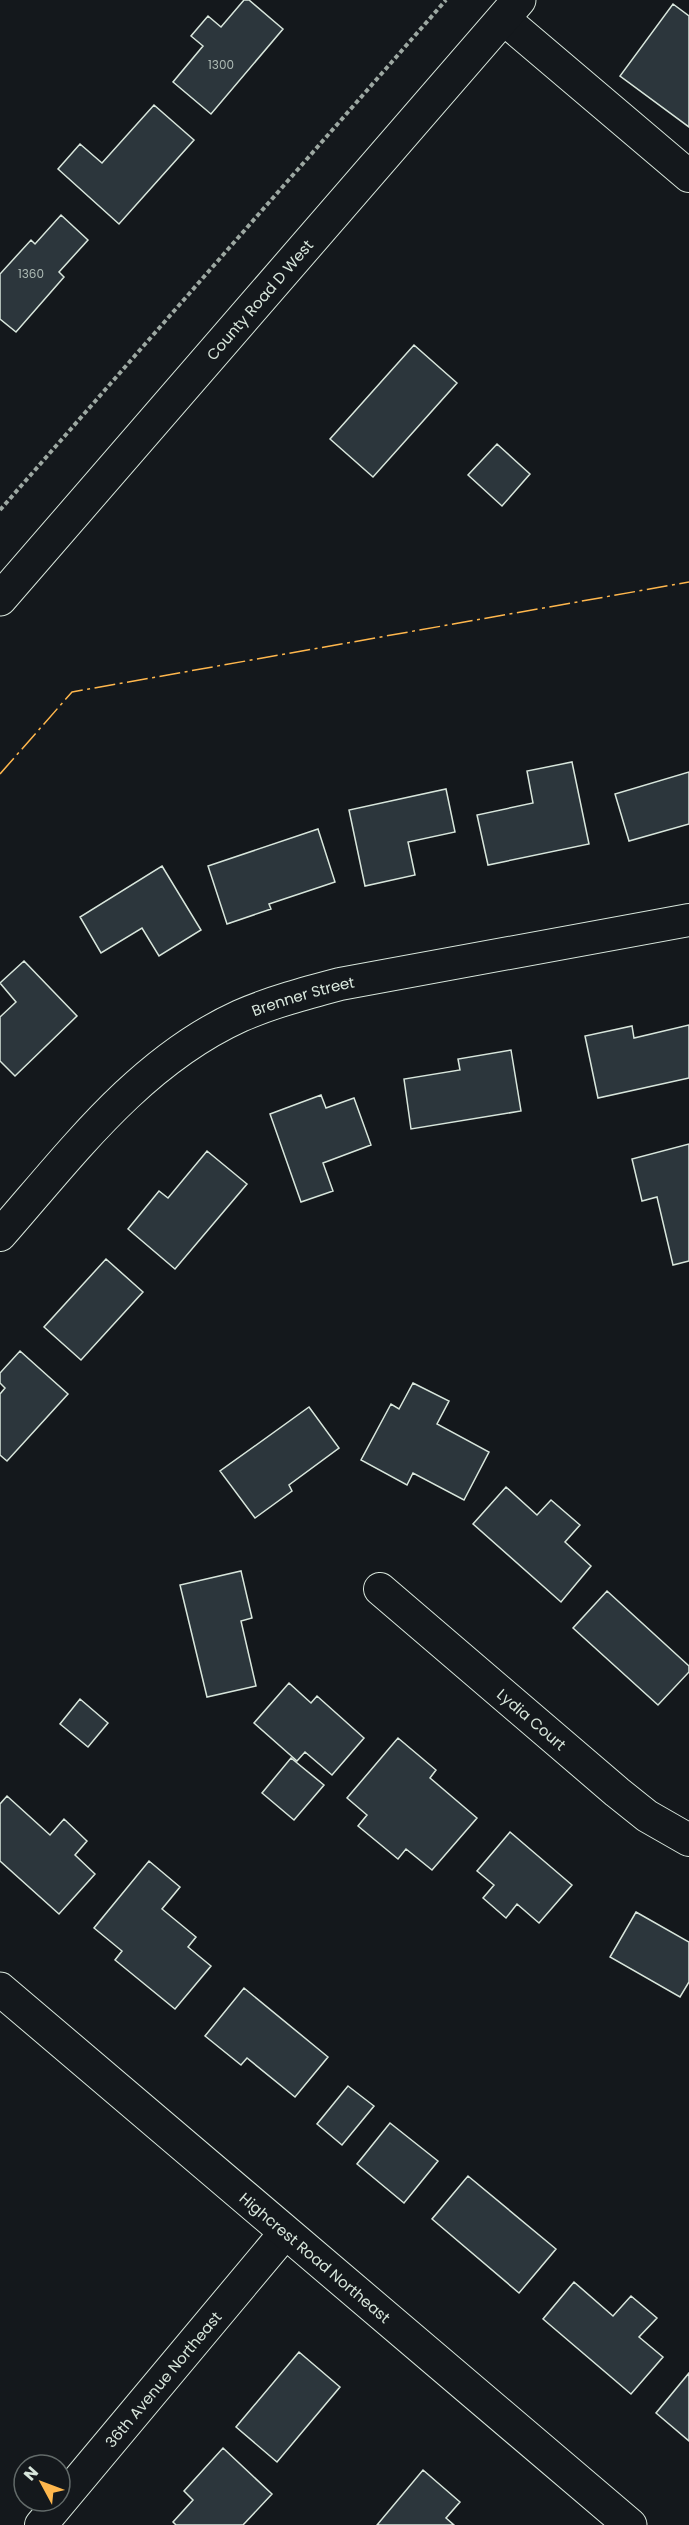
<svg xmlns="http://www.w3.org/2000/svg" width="689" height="2525" font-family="Poppins,sans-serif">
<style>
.building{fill:#2c363c;stroke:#d8e6dc;stroke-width:1.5}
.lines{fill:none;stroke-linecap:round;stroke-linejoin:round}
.street-casing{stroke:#d8e6dc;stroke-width:34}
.secondary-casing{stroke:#d8e6dc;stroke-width:35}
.path{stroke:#9da8a2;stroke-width:4;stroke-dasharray:4.5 3;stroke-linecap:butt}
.street{stroke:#14181c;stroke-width:32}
.secondary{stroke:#14181c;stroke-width:33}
.power{stroke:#ffb74d;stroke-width:1.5;stroke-dasharray:21 4.5 3 4.5;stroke-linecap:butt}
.labels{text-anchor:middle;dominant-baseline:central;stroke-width:4.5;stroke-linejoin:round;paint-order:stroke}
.number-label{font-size:12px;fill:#adbab4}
.street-label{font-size:15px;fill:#d8e6dc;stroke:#14181c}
</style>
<rect width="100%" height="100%" fill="#14181c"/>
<!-- building -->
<path class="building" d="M 244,0 L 249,0 L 283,29 L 211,114 L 173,82 L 203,46 L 191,36 L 208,16 L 221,27 Z
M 673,4 L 689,16 L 689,127 L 620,76 Z
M 154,105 L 194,140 L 119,224 L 58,169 L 80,144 L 102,163 Z
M 61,215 L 88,240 L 59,272 L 64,277 L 16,332 L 0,319 L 0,274 L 31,240 L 35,244 Z
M 414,345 L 457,383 L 373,477 L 330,439 Z
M 497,444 L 530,474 L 502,506 L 468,475 Z
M 572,762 L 589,844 L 488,865 L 477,815 L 533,803 L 527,771 Z
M 689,772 L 689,824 L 629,841 L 615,794 Z
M 446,789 L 455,832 L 408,842 L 415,875 L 365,886 L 349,810 Z
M 318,829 L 335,882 L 269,904 L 271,909 L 227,924 L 208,866 Z
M 162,866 L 201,930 L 159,956 L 142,928 L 101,953 L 80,917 Z
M 24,961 L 77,1016 L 15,1076 L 0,1061 L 0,1017 L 16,1002 L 0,983 Z
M 689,1025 L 689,1078 L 598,1098 L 585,1036 L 632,1026 L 634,1038 Z
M 511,1050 L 521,1111 L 411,1129 L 404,1079 L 460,1070 L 458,1059 Z
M 321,1095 L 326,1108 L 354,1098 L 371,1145 L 323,1163 L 333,1191 L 301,1202 L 270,1114 Z
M 689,1144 L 689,1261 L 673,1265 L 657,1197 L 642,1201 L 632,1159 Z
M 207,1151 L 247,1184 L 175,1269 L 128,1229 L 159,1191 L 168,1198 Z
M 106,1259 L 143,1292 L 81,1360 L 44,1327 Z
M 20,1351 L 68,1394 L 7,1461 L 0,1455 L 0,1394 L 5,1388 L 0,1383 L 0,1373 Z
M 413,1383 L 449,1401 L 437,1424 L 489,1452 L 464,1500 L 413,1473 L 407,1485 L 361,1460 L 391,1404 L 399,1409 Z
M 309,1407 L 339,1448 L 289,1485 L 292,1491 L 255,1518 L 220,1471 Z
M 506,1487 L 537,1515 L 551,1500 L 580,1525 L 565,1542 L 591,1566 L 561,1602 L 473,1524 Z
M 241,1571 L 252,1618 L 241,1621 L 256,1686 L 207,1697 L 180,1585 Z
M 607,1591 L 689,1666 L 689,1672 L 658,1705 L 573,1628 Z
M 289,1683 L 311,1703 L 317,1696 L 364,1738 L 332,1775 L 305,1752 L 297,1761 L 254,1723 Z
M 80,1699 L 108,1723 L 88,1747 L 60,1724 Z
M 398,1738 L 436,1770 L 430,1778 L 477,1818 L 432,1870 L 406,1849 L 398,1859 L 358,1826 L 367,1815 L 347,1798 Z
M 291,1758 L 324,1785 L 294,1820 L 262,1793 Z
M 7,1796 L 50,1835 L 64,1819 L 87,1841 L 75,1855 L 95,1874 L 59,1914 L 0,1861 L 0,1804 Z
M 510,1832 L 572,1885 L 539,1923 L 517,1904 L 506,1918 L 483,1898 L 494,1885 L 477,1871 Z
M 149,1861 L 180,1887 L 162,1909 L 196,1937 L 188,1947 L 211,1966 L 175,2009 L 115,1960 L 122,1951 L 94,1928 Z
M 636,1912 L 689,1942 L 689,1982 L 680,1997 L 610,1957 Z
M 244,1988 L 328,2057 L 295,2097 L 247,2058 L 241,2065 L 205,2036 Z
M 348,2086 L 374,2106 L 342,2145 L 317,2124 Z
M 390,2123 L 438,2161 L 404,2203 L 357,2164 Z
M 468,2176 L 556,2249 L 519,2293 L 432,2219 Z
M 574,2282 L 613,2316 L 631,2296 L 657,2318 L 639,2337 L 663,2357 L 631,2394 L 543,2319 Z
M 299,2352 L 340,2387 L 277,2462 L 236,2427 Z
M 689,2373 L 689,2441 L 656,2413 Z
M 223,2448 L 272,2494 L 243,2525 L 176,2525 L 173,2522 L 193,2500 L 184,2491 Z
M 423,2470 L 460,2502 L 446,2518 L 454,2525 L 377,2525 Z"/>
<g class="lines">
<defs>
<g id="street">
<path d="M 504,19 L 689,176"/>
<path id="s1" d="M 0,1235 C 72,1153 139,1062 240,1016 C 272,1002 306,993 340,984 L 689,920"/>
<path id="s2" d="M 380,1589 L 617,1792 L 647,1816 L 689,1840"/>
<path id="s3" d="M 41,2525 L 285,2233"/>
</g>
<g id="secondary">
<path id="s4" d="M 0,599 L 519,0"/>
<path id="s5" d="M 0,1989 L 630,2525"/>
</g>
</defs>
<!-- street casing -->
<use href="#street" class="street-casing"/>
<!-- secondary casing -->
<use href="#secondary" class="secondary-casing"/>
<!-- path -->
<path class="path" d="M 0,510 L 446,0"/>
<!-- street -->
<use href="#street" class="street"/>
<!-- secondary -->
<use href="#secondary" class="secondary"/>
<!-- power -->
<path class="power" d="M 0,774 L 72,692 L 689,582"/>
</g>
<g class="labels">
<!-- number labels -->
<g class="number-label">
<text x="221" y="64">1300</text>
<text x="31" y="273">1360</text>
</g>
<!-- street labels -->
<g class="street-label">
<text stroke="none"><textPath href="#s4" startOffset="396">County Road D West</textPath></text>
<text stroke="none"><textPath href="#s1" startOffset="394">Brenner Street</textPath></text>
<text stroke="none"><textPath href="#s2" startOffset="200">Lydia Court</textPath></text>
<text stroke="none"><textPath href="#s5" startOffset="414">Highcrest Road Northeast</textPath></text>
<text stroke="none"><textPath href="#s3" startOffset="190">36th Avenue Northeast</textPath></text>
</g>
</g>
<!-- north arrow -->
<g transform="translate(42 2483) rotate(311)"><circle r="28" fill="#14181c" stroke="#626a69" stroke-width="1.5"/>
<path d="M0-4.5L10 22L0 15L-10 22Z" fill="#ffb74d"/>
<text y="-9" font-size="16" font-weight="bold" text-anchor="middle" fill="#d8e6dc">N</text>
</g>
</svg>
